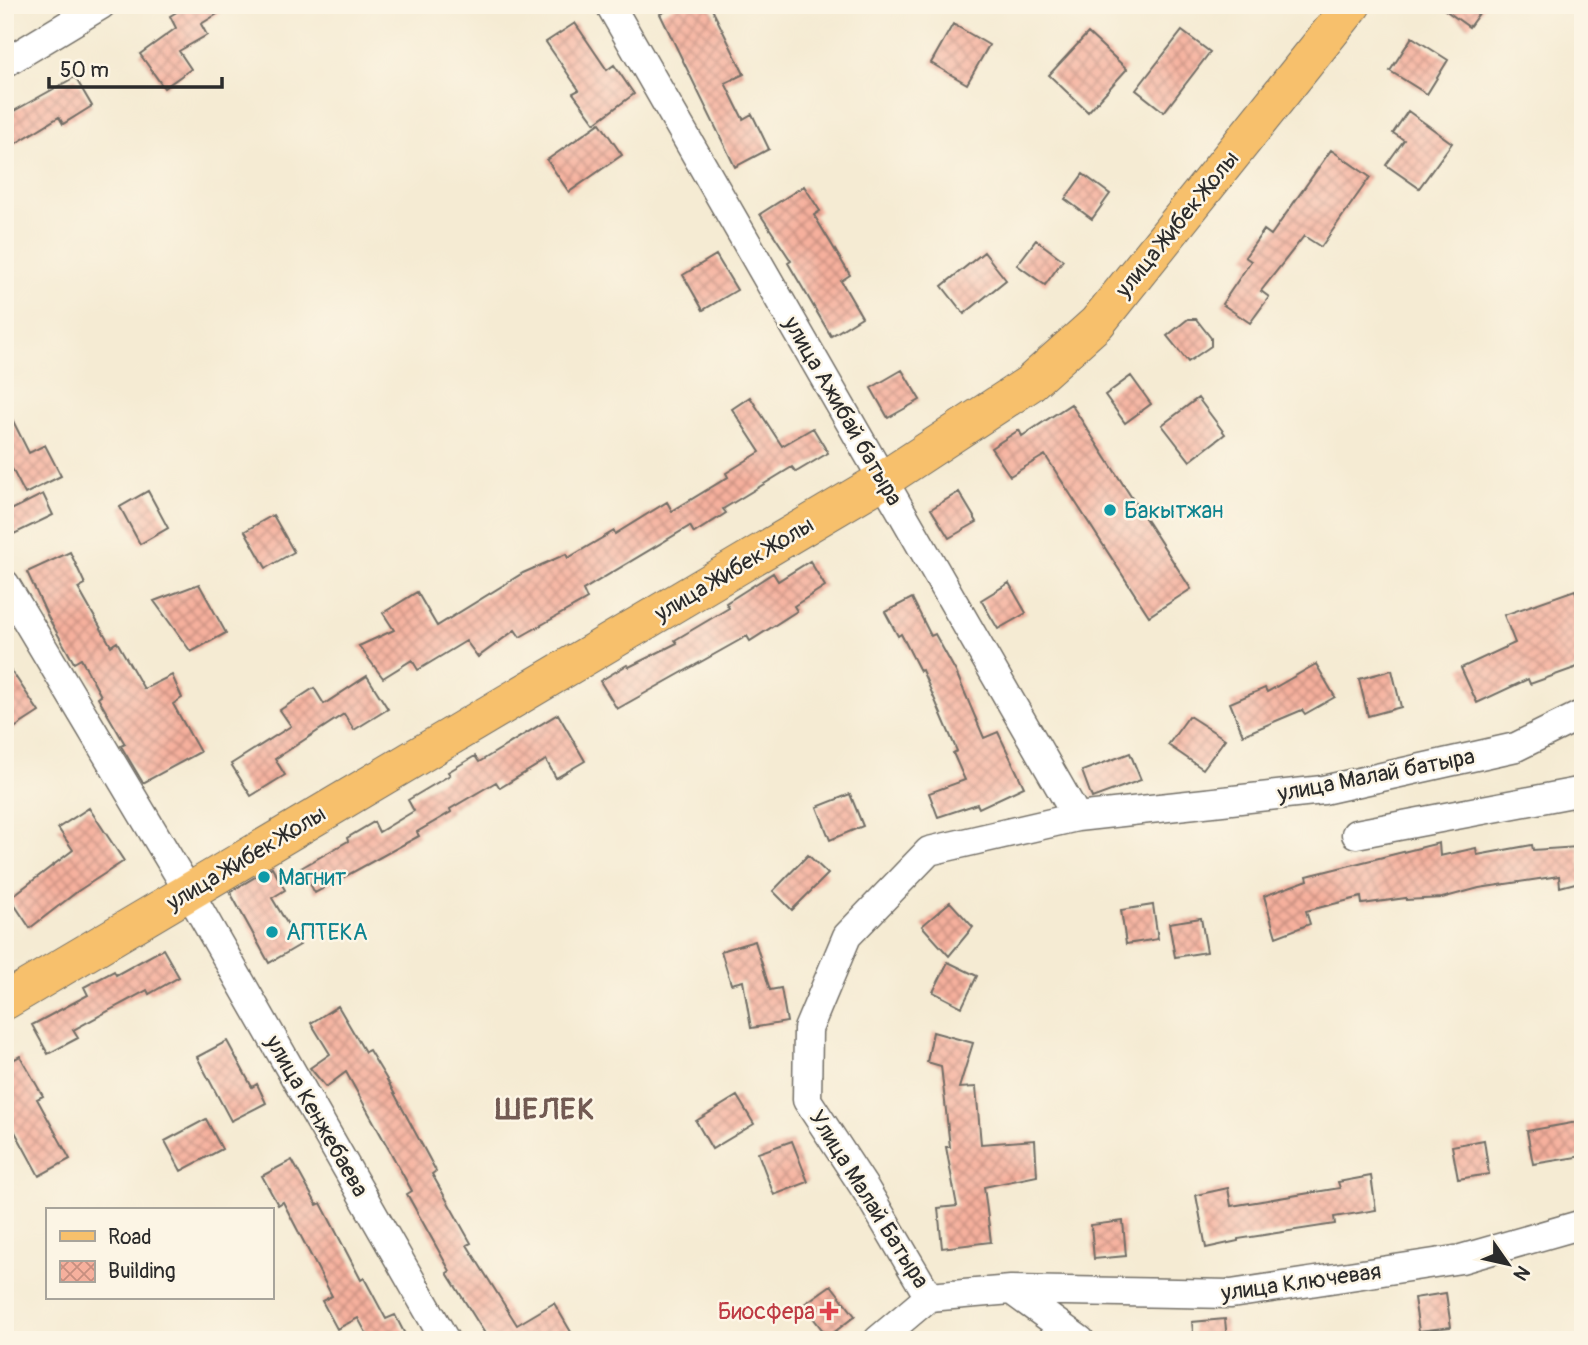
<svg xmlns="http://www.w3.org/2000/svg" width="1588" height="1345" font-family="Pangolin,sans-serif">
<style>
.building{fill:url(#building-cross-hatch)}
.lines{fill:none;stroke-linecap:round;stroke-linejoin:round}
.minor-casing{stroke:#726e66;stroke-width:31}
.major-casing{stroke:#726e66;stroke-width:39}
.minor{stroke:#fff;stroke-width:28}
.major{stroke:#f7c06c;stroke-width:37}
.culture-dot{fill:#0f9aa8;stroke:#fcf5e5;stroke-width:2.5}
.health-dot{fill:#e0444e;stroke:#fcf5e5;stroke-width:2.5}
.labels{text-anchor:middle;dominant-baseline:central;stroke-width:5;stroke-linejoin:round;paint-order:stroke}
.street-label{font-size:23px;fill:#2b2b2b;stroke:#fcf5e5}
.culture-label{font-size:23px;fill:#0d838f;stroke:#fcf5e5;text-anchor:start}
.health-label{font-size:23px;fill:#be3a42;stroke:#fcf5e5;text-anchor:end}
.district-label{font-size:30px;font-weight:bold;letter-spacing:2px;fill:#725a53;stroke:#fcf5e5}
</style>
<defs>
<pattern id="building-cross-hatch" width="8" height="8" patternUnits="userSpaceOnUse" patternTransform="scale(1.75)"><rect width="8" height="8" fill="#f6b09d"/><path d="M0 0l8 8M0 8l8-8" fill="none" stroke="#c78f80"/></pattern>
</defs>
<rect width="100%" height="100%" fill="#fcf5e5"/>
<filter id="ink" filterUnits="userSpaceOnUse"><feTurbulence type="fractalNoise" baseFrequency=".0143" numOctaves="2"/><feDisplacementMap in="SourceGraphic" scale="14" xChannelSelector="R" yChannelSelector="G"/><feConvolveMatrix kernelMatrix="1 2 1 2 8 2 1 2 1" color-interpolation-filters="sRGB"/></filter>
<filter id="wash" filterUnits="userSpaceOnUse"><feTurbulence type="fractalNoise" baseFrequency=".00686" numOctaves="4" result="noise"/><feDisplacementMap in="SourceGraphic" scale="28" xChannelSelector="R" yChannelSelector="G"/><feGaussianBlur stdDeviation="1.57" result="paint"/><feColorMatrix in="noise" values="0 0 0 0 0 0 0 0 0 0 0 0 0 0 0 0 0 1.4 0 .05"/><feComposite in="paint" operator="in"/></filter>
<g filter="url(#wash)">
<rect width="100%" height="100%" fill="#f5ebd3"/>
<g id="blocks">
<!-- building -->
<path class="building" d="M 188,5 L 232,5 L 201,24 L 207,35 L 179,51 L 191,69 L 164,88 L 140,54 L 176,28 L 170,16 Z
M 677,5 L 710,5 L 744,74 L 725,83 L 743,119 L 752,114 L 769,149 L 735,167 L 660,14 Z
M 1438,5 L 1485,5 L 1469,27 Z
M 575,23 L 607,70 L 614,65 L 634,94 L 595,123 L 573,93 L 579,90 L 546,42 Z
M 953,24 L 989,45 L 967,84 L 931,63 Z
M 1182,31 L 1210,52 L 1164,112 L 1136,90 Z
M 1088,33 L 1127,69 L 1088,112 L 1049,75 Z
M 1412,37 L 1448,60 L 1427,94 L 1390,71 Z
M 75,77 L 92,106 L 63,124 L 59,117 L 5,150 L 5,116 Z
M 1408,111 L 1452,143 L 1419,188 L 1386,165 L 1404,140 L 1393,133 Z
M 600,123 L 622,155 L 569,192 L 547,160 Z
M 1331,150 L 1370,177 L 1321,247 L 1304,236 L 1261,291 L 1269,297 L 1250,323 L 1222,304 L 1251,261 L 1245,257 L 1264,230 L 1271,235 Z
M 1083,174 L 1110,194 L 1092,219 L 1065,199 Z
M 804,186 L 820,211 L 814,215 L 850,275 L 841,281 L 862,317 L 831,336 L 788,263 L 791,261 L 760,214 Z
M 1036,240 L 1063,260 L 1045,285 L 1017,265 Z
M 984,252 L 1006,280 L 964,314 L 942,286 Z
M 716,255 L 737,290 L 703,310 L 683,275 Z
M 1188,319 L 1196,319 L 1211,338 L 1211,346 L 1188,362 L 1167,336 Z
M 902,370 L 920,400 L 888,418 L 871,388 Z
M 1131,376 L 1151,404 L 1125,423 L 1105,395 Z
M 750,397 L 782,446 L 813,428 L 828,453 L 796,472 L 792,467 L 723,509 L 726,513 L 694,533 L 690,526 L 583,590 L 587,599 L 520,637 L 515,630 L 478,657 L 466,641 L 418,670 L 412,660 L 383,678 L 359,646 L 394,630 L 383,613 L 417,592 L 437,626 L 523,573 L 566,554 L 568,558 L 614,531 L 615,534 L 667,502 L 672,511 L 728,477 L 726,473 L 760,452 L 732,409 Z
M 1198,398 L 1225,434 L 1190,461 L 1162,425 Z
M 1071,404 L 1191,589 L 1149,616 L 1045,455 L 1010,476 L 991,448 L 1019,430 L 1022,436 Z
M 5,405 L 29,453 L 45,445 L 61,476 L 25,494 L 5,455 Z
M 148,491 L 168,528 L 140,544 L 120,507 Z
M 959,492 L 977,522 L 949,538 L 931,509 Z
M 43,494 L 53,515 L 14,534 L 5,513 Z
M 273,515 L 294,552 L 266,568 L 245,531 Z
M 70,552 L 85,584 L 78,588 L 111,646 L 117,642 L 144,689 L 172,675 L 182,698 L 173,704 L 200,752 L 143,783 L 121,746 L 125,744 L 98,698 L 101,696 L 81,659 L 74,663 L 48,617 L 27,572 Z
M 810,561 L 825,586 L 794,606 L 797,611 L 750,641 L 747,636 L 617,709 L 600,681 L 627,665 L 629,667 L 677,643 L 675,640 L 729,608 L 726,603 L 773,573 L 778,581 Z
M 1009,583 L 1026,613 L 998,629 L 981,600 Z
M 199,584 L 226,633 L 191,652 L 154,601 Z
M 1575,590 L 1583,612 L 1583,665 L 1530,684 L 1528,679 L 1477,703 L 1461,668 L 1515,643 L 1504,615 Z
M 912,598 L 931,636 L 935,634 L 956,672 L 984,738 L 998,732 L 1024,787 L 979,808 L 977,804 L 938,817 L 929,793 L 965,780 L 953,753 L 957,751 L 922,670 L 920,671 L 901,634 L 898,636 L 885,612 Z
M 5,661 L 39,712 L 5,734 Z
M 1316,664 L 1335,697 L 1305,714 L 1302,710 L 1243,735 L 1230,703 L 1265,688 L 1267,692 Z
M 1392,670 L 1401,707 L 1368,716 L 1359,679 Z
M 367,676 L 388,709 L 354,730 L 344,714 L 275,759 L 285,775 L 251,796 L 231,764 L 291,726 L 280,710 L 314,688 L 324,704 Z
M 558,714 L 585,761 L 556,778 L 546,760 L 500,788 L 496,782 L 450,809 L 451,812 L 417,832 L 419,836 L 315,893 L 301,868 L 348,841 L 347,838 L 374,822 L 379,832 L 414,811 L 408,800 L 450,775 L 448,772 L 475,756 L 479,762 Z
M 1189,716 L 1225,739 L 1203,769 L 1168,745 Z
M 1130,753 L 1141,780 L 1092,798 L 1082,771 Z
M 850,794 L 863,826 L 830,840 L 817,807 Z
M 89,808 L 124,861 L 78,891 L 30,928 L 10,898 L 73,850 L 58,828 Z
M 1439,843 L 1440,856 L 1476,848 L 1477,855 L 1532,845 L 1533,850 L 1578,847 L 1583,881 L 1560,887 L 1559,876 L 1479,888 L 1442,898 L 1406,900 L 1406,898 L 1362,904 L 1361,897 L 1306,911 L 1310,924 L 1276,937 L 1264,896 L 1308,880 L 1307,876 Z
M 808,855 L 828,874 L 792,910 L 773,891 Z
M 272,867 L 285,890 L 272,898 L 300,945 L 269,963 L 230,892 Z
M 950,902 L 973,927 L 949,956 L 922,926 Z
M 1153,905 L 1158,939 L 1126,944 L 1121,910 Z
M 1201,918 L 1207,952 L 1175,957 L 1169,923 Z
M 755,941 L 770,990 L 781,988 L 787,1022 L 751,1028 L 743,981 L 731,984 L 721,951 Z
M 163,949 L 179,977 L 149,994 L 147,990 L 73,1030 L 78,1038 L 48,1054 L 32,1025 L 88,995 L 84,987 L 114,971 L 116,975 Z
M 948,962 L 977,976 L 962,1007 L 933,992 Z
M 338,1006 L 365,1052 L 369,1050 L 386,1078 L 436,1171 L 432,1174 L 471,1243 L 467,1245 L 517,1325 L 554,1303 L 571,1332 L 559,1340 L 489,1340 L 447,1273 L 450,1271 L 407,1194 L 412,1191 L 346,1072 L 326,1087 L 310,1068 L 330,1054 L 311,1023 Z
M 933,1032 L 973,1043 L 959,1088 L 976,1087 L 981,1144 L 1035,1140 L 1037,1176 L 984,1187 L 991,1242 L 942,1248 L 938,1208 L 957,1206 L 946,1147 L 950,1147 L 941,1066 L 927,1062 Z
M 227,1041 L 252,1087 L 257,1084 L 266,1103 L 231,1121 L 197,1057 Z
M 20,1056 L 43,1096 L 37,1099 L 70,1159 L 39,1176 L 7,1117 L 13,1113 L 5,1099 L 5,1064 Z
M 737,1096 L 754,1124 L 712,1149 L 696,1121 Z
M 206,1119 L 222,1149 L 181,1171 L 165,1141 Z
M 1583,1121 L 1583,1156 L 1533,1164 L 1527,1131 Z
M 1484,1140 L 1489,1174 L 1458,1179 L 1452,1146 Z
M 792,1141 L 808,1182 L 774,1195 L 758,1153 Z
M 292,1160 L 317,1205 L 321,1203 L 361,1280 L 364,1278 L 386,1319 L 395,1315 L 408,1340 L 370,1340 L 358,1318 L 337,1329 L 322,1301 L 332,1296 L 283,1202 L 278,1205 L 262,1176 Z
M 1371,1176 L 1376,1210 L 1334,1217 L 1335,1224 L 1238,1239 L 1238,1241 L 1206,1248 L 1196,1195 L 1228,1188 L 1231,1206 L 1340,1188 L 1338,1182 Z
M 1123,1221 L 1126,1256 L 1094,1259 L 1091,1225 Z
M 831,1285 L 855,1316 L 828,1337 L 803,1305 Z
M 1446,1293 L 1451,1327 L 1419,1331 L 1414,1298 Z
M 1225,1319 L 1227,1340 L 1194,1340 L 1192,1322 Z"/>
</g>
</g>
<g filter="url(#ink)">
<use href="#blocks" fill-opacity="0" stroke="#726e66" stroke-width="2"/>
<g class="lines">
<defs>
<path id="minor" d="M 610,5 L 1077,817
M 5,63 L 101,5
M 5,584 L 189,892 L 445,1340
M 1356,834 L 1583,791
M 1011,1290 L 1080,1340
M 929,1297 L 1011,1290 L 1231,1294 L 1461,1259 L 1583,1224
M 878,1340 L 929,1297 L 866,1190 L 807,1100 L 808,1029 L 847,936 L 929,851 L 1077,817 L 1323,790 L 1516,747 L 1583,714"/>
<path id="major" d="M 5,1001 L 883,480 L 1029,384 L 1097,323 L 1352,5"/>
</defs>
<!-- minor casing -->
<use href="#minor" class="minor-casing"/>
<!-- major casing -->
<use href="#major" class="major-casing"/>
<!-- minor -->
<use href="#minor" class="minor"/>
<!-- major -->
<use href="#major" class="major"/>
</g>
</g>
<!-- markers -->
<g class="culture-dot">
<circle cx="1110" cy="510" r="7"/>
<circle cx="264" cy="877" r="7"/>
<circle cx="272" cy="932" r="7"/>
</g>
<path class="health-dot" d="M825.5 1300.5h7v7h7v7h-7v7h-7v-7h-7v-7h7z"/>
<g class="labels">
<!-- street labels -->
<g class="street-label">
<text transform="translate(1177 224) rotate(-51)">улица Жибек Жолы</text>
<text transform="translate(843 411) rotate(60)">улица Ажибай батыра</text>
<text transform="translate(734 569) rotate(-31)">улица Жибек Жолы</text>
<text transform="translate(1376 775) rotate(-11)">улица Малай батыра</text>
<text transform="translate(246 858) rotate(-31)">улица Жибек Жолы</text>
<text transform="translate(317 1116) rotate(60)">улица Кенжебаева</text>
<text transform="translate(869 1199) rotate(58)">Улица Малай Батыра</text>
<text transform="translate(1301 1282) rotate(-8)">улица Ключевая</text>
</g>
<!-- culture labels -->
<g class="culture-label">
<text x="1124" y="510">Бакытжан</text>
<text x="278" y="877">Магнит</text>
<text x="286" y="932">АПТЕКА</text>
</g>
<!-- health labels -->
<g class="health-label">
<text x="815" y="1311">Биосфера</text>
</g>
<!-- district labels -->
<g class="district-label">
<text x="546" y="1109">ШЕЛЕК</text>
</g>
</g>
<!-- margin -->
<rect width="1588" height="1345" fill="none" stroke="#fcf5e5" stroke-width="28"/>
<!-- legend -->
<rect x="46" y="1208" width="228" height="91" fill="#fcf5e5" stroke="#a8a49b" stroke-width="2"/>
<rect x="60" y="1231" width="35" height="10" fill="#f7c06c" stroke="#a8a49b" stroke-width="2"/>
<text x="108" y="1244" font-size="21" fill="#2b2b2b">Road</text>
<rect x="60" y="1261" width="35" height="21" fill="url(#building-cross-hatch)" stroke="#a8a49b" stroke-width="2"/>
<text x="108" y="1278" font-size="21" fill="#2b2b2b">Building</text>
<!-- north arrow -->
<g transform="translate(1508 1264) rotate(124)" stroke="#fcf5e5" stroke-width="5" paint-order="stroke">
<path d="M0-5L12 26L0 18L-12 26Z" fill="#2b2b2b"/>
<text y="-10" font-size="19" font-weight="bold" text-anchor="middle" fill="#2b2b2b">N</text>
</g>
<!-- scale -->
<path d="M49 77v10h173v-10" fill="none" stroke="#2b2b2b" stroke-width="3.5"/>
<text x="60" y="77" font-size="21" fill="#2b2b2b" stroke="#fcf5e5" stroke-width="5" paint-order="stroke">50 m</text>
</svg>
